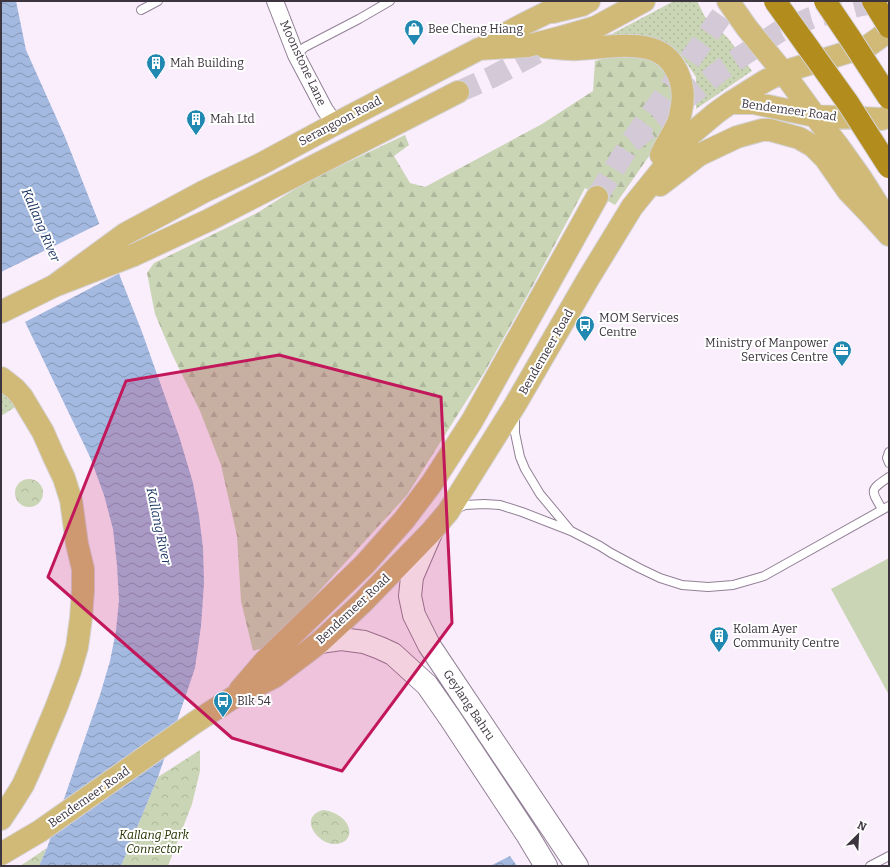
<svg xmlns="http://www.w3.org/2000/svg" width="890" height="867" font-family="Bitter,serif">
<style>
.grass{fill:url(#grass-dots)}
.forest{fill:url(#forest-firs)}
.park{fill:url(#park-crowns)}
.pitch{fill:#c9d5b4}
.water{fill:url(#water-waves)}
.pier{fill:#faeefc}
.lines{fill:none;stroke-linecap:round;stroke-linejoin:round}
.primary-tunnel{stroke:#d4c9d6;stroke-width:22;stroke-dasharray:22 11;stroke-linecap:butt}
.service-casing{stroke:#928096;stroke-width:10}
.minor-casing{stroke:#928096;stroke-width:18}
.secondary-casing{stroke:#928096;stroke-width:24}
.primary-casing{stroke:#d4d2d5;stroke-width:24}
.service{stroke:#fff;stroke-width:8}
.minor{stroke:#fff;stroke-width:16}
.secondary{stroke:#fff;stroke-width:22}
.primary{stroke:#d1ba77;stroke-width:22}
.motorway-bridge-casing{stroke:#d4d2d5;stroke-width:24;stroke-linecap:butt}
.motorway-bridge{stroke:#b28c1c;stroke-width:22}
.marked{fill:#c2185b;fill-opacity:0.2;stroke:#c2185b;stroke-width:3;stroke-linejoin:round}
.labels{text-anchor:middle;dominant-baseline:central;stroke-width:4;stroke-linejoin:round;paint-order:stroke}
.poi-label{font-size:12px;fill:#3c343e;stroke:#fff;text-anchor:start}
.street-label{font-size:12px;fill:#3c343e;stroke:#fff}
.park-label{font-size:12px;font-style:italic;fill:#253301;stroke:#fff}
.water-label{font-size:13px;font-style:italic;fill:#193363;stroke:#fff}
</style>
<defs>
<pattern id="grass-dots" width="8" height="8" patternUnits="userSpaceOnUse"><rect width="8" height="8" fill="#c9d5b4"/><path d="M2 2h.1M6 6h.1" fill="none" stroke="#aeb79c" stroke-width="1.8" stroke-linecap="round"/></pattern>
<pattern id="forest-firs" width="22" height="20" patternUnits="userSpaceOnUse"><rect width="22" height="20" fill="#c9d5b4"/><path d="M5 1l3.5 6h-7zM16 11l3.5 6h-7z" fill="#aeb79c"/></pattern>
<pattern id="park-crowns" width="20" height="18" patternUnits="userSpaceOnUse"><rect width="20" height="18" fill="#c9d5b4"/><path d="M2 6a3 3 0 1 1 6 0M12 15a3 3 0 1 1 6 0" fill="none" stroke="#aeb79c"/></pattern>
<pattern id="water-waves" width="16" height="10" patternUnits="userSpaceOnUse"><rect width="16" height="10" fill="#a3b9e0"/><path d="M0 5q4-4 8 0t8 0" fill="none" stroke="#8697b7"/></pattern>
</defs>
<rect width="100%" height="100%" fill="#faeefc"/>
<!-- grass -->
<path class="grass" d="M 674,1 L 697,1 L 705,17 L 728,38 L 752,71 L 696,109 L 696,77 L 681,55 L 662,44 L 604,38 Z
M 1,385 L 17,406 L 1,416 Z"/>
<!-- forest -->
<path class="forest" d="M 612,56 L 652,59 L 666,71 L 675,105 L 670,126 L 615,205 L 585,188 L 532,287 L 484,373 L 407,495 L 269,646 L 253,651 L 241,601 L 237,536 L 221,465 L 200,411 L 172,354 L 155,314 L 147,273 L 154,263 L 257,213 L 306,182 L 405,135 L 409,145 L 394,156 L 410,183 L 425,187 L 542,124 L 593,91 L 595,61 Z"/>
<!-- park -->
<path class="park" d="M15 493a14 14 0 1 1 28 0a14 14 0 1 1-28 0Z
M 200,750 L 200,771 L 192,804 L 168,866 L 121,866 L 158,777 Z
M 323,810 C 335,811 352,821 349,835 C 348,838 346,841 343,842 C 324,853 294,818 323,810 Z
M 47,848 L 39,866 L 20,866 Z"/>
<!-- pitch -->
<path class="pitch" d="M 889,558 L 889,695 L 831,589 Z"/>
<!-- water -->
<path class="water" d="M 1,1 L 16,1 L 26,50 L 65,137 L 142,332 L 179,436 L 193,483 L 199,516 L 203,548 L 204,583 L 201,626 L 195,668 L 158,777 L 121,866 L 39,866 L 47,848 L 84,741 L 100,695 L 110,661 L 116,631 L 119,600 L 117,565 L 113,529 L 104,495 L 90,457 L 1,272 Z
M 510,856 L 517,866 L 490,866 Z"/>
<!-- pier -->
<path class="pier" d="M 101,223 L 120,273 L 23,323 L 1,277 L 1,272 Z"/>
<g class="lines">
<!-- primary-tunnel -->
<path class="primary-tunnel" d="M 458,92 L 492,77 L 557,42
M 631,142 L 725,67 L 780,31 L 811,18 L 861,5 L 889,1
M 597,197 L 631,142 L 732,1"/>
<defs>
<path id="service" d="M 141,10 L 158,1
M 296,55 L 305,47 L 359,19 L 390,1
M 515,416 L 515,433 L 520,457 L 525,469 L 540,494 L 570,530
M 889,452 L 887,458 L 889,463
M 456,509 L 465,505 L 484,504 L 500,505 L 522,512 L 571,531 L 600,546 L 611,553 L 639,568 L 660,578 L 682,585 L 708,587 L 733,585 L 764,576 L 889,506
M 882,509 C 870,489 870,490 889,477
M 870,866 L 889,856"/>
<path id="minor" d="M 275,1 L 296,55 L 325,110 L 335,124"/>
<path id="secondary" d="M 431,533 L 412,577 L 410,596 L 414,615 L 429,645 L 577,866
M 320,642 L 341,639 L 364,642 L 380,648 L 393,654 L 427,685 L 450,718 L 528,836 L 546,866"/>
<path id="primary" d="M 728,1 L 747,28 L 783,72 L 815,116 L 839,147 L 861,178 L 885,216
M 553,12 L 582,5 L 589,1
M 484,47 C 496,39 509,32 522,25 C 537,17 553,11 566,1
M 545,47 C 556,48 567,50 578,49 C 601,48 625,43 648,48 C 676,54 687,85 681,111 C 680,115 680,119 678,123 C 673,134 666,144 661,155
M 730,103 L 754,103 L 815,116 L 882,119 L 889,116
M 660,185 L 699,155 L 737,137 L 762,130 L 770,130 L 799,138 L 813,146 L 825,158 L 848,191 L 871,215 L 889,235
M 54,286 L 125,234 L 203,192 L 261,164 L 335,124 L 479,49 L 527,46 L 558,38 L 596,27 L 644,1
M 1,312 L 54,286 L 134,255 L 209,220 L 458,92
M 1,378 L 15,389 L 22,397 L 43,432 L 54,457 L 64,478 L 71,500 L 77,544 L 83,569 L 83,590 L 81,618 L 77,647 L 70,671 L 56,708 L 32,765 L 23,785 L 13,801 L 1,819
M 240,690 L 265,661 L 365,564 L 404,520 L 432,483 L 472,421 L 597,197
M 1,854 L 40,831 L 194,723 L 234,697 L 274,677 L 320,642 L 362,603 L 431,532 L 448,512 L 515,405 L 588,279 L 632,207 L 691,134 L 716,113 L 730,103 L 765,81 L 783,72 L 868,46 L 889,31"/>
</defs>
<!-- service casing -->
<use href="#service" class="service-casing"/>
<!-- minor casing -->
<use href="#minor" class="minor-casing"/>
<!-- secondary casing -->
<use href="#secondary" class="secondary-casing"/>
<!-- primary casing -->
<use href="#primary" class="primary-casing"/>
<!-- service -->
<use href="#service" class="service"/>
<!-- minor -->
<use href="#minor" class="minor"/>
<!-- secondary -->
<use href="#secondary" class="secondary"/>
<!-- primary -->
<use href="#primary" class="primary"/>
<defs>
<path id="motorway-bridge" d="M 775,1 L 848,103 L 889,167
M 825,1 L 850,38 L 889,98
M 873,1 L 889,27"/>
</defs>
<!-- motorway-bridge casing -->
<use href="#motorway-bridge" class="motorway-bridge-casing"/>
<!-- motorway-bridge -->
<use href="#motorway-bridge" class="motorway-bridge"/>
</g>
<!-- marked area -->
<path class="marked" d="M 279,355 L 441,397 L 452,623 L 342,771 L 232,738 L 48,577 L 126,381 Z"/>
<!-- icons -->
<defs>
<symbol id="shop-pin" viewBox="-11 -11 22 30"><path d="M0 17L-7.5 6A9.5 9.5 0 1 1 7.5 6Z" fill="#2189b1" stroke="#fff"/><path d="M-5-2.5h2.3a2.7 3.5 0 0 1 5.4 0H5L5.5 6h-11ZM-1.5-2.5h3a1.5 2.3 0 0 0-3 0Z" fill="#fff"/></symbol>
<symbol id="building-pin" viewBox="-11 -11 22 30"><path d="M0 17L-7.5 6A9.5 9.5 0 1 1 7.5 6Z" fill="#2189b1" stroke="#fff"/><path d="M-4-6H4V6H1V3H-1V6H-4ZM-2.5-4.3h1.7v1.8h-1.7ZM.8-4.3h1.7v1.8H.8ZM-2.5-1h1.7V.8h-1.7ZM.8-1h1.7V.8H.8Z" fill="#fff"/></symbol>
<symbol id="bus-pin" viewBox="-11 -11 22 30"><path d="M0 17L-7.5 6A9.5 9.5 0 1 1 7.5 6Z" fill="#2189b1" stroke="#fff"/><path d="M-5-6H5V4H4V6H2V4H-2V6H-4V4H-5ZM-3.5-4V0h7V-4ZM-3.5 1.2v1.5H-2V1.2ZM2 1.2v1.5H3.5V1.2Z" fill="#fff"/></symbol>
<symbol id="office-pin" viewBox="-11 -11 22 30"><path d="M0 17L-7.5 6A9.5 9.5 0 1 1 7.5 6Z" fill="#2189b1" stroke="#fff"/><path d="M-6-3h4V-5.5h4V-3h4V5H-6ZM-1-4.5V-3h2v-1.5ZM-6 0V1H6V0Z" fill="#fff"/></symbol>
</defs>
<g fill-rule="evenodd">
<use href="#shop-pin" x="403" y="18" width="22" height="30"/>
<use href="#building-pin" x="145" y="52" width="22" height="30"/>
<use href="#building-pin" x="185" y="108" width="22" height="30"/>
<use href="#bus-pin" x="574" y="314" width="22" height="30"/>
<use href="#office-pin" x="831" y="339" width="22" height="30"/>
<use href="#building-pin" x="708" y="625" width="22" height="30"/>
<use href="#bus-pin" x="212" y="690" width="22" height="30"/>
</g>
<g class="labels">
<!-- poi labels -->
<g class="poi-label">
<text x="428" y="29">Bee Cheng Hiang</text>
<text x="170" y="63">Mah Building</text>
<text x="210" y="119">Mah Ltd</text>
<text x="599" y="318">MOM Services<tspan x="599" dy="14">Centre</tspan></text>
<text x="828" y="343" text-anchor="end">Ministry of Manpower<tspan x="828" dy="14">Services Centre</tspan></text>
<text x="733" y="629">Kolam Ayer<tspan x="733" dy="14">Community Centre</tspan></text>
<text x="237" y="701">Blk 54</text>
</g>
<!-- street labels -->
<g class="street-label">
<text transform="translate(303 63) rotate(65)">Moonstone Lane</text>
<text transform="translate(789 110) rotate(8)">Bendemeer Road</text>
<text transform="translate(340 121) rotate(-28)">Serangoon Road</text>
<text transform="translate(546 352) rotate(-60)">Bendemeer Road</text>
<text transform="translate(353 609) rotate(-43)">Bendemeer Road</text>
<text transform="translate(469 705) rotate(56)">Geylang Bahru</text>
<text transform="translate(89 797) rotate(-35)">Bendemeer Road</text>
</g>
<!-- park labels -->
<g class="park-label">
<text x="154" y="835">Kallang Park<tspan x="154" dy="14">Connector</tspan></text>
</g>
<!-- water labels -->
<g class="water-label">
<text transform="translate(41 225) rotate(67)">Kallang River</text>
<text transform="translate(159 526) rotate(78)">Kallang River</text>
</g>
</g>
<!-- border -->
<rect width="890" height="867" fill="none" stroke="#3c343e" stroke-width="4"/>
<!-- north arrow -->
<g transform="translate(858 835) rotate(24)" stroke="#ffffff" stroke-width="3" paint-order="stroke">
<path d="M0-3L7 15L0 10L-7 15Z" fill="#3c343e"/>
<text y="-6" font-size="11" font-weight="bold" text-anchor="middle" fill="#3c343e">N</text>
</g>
</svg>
